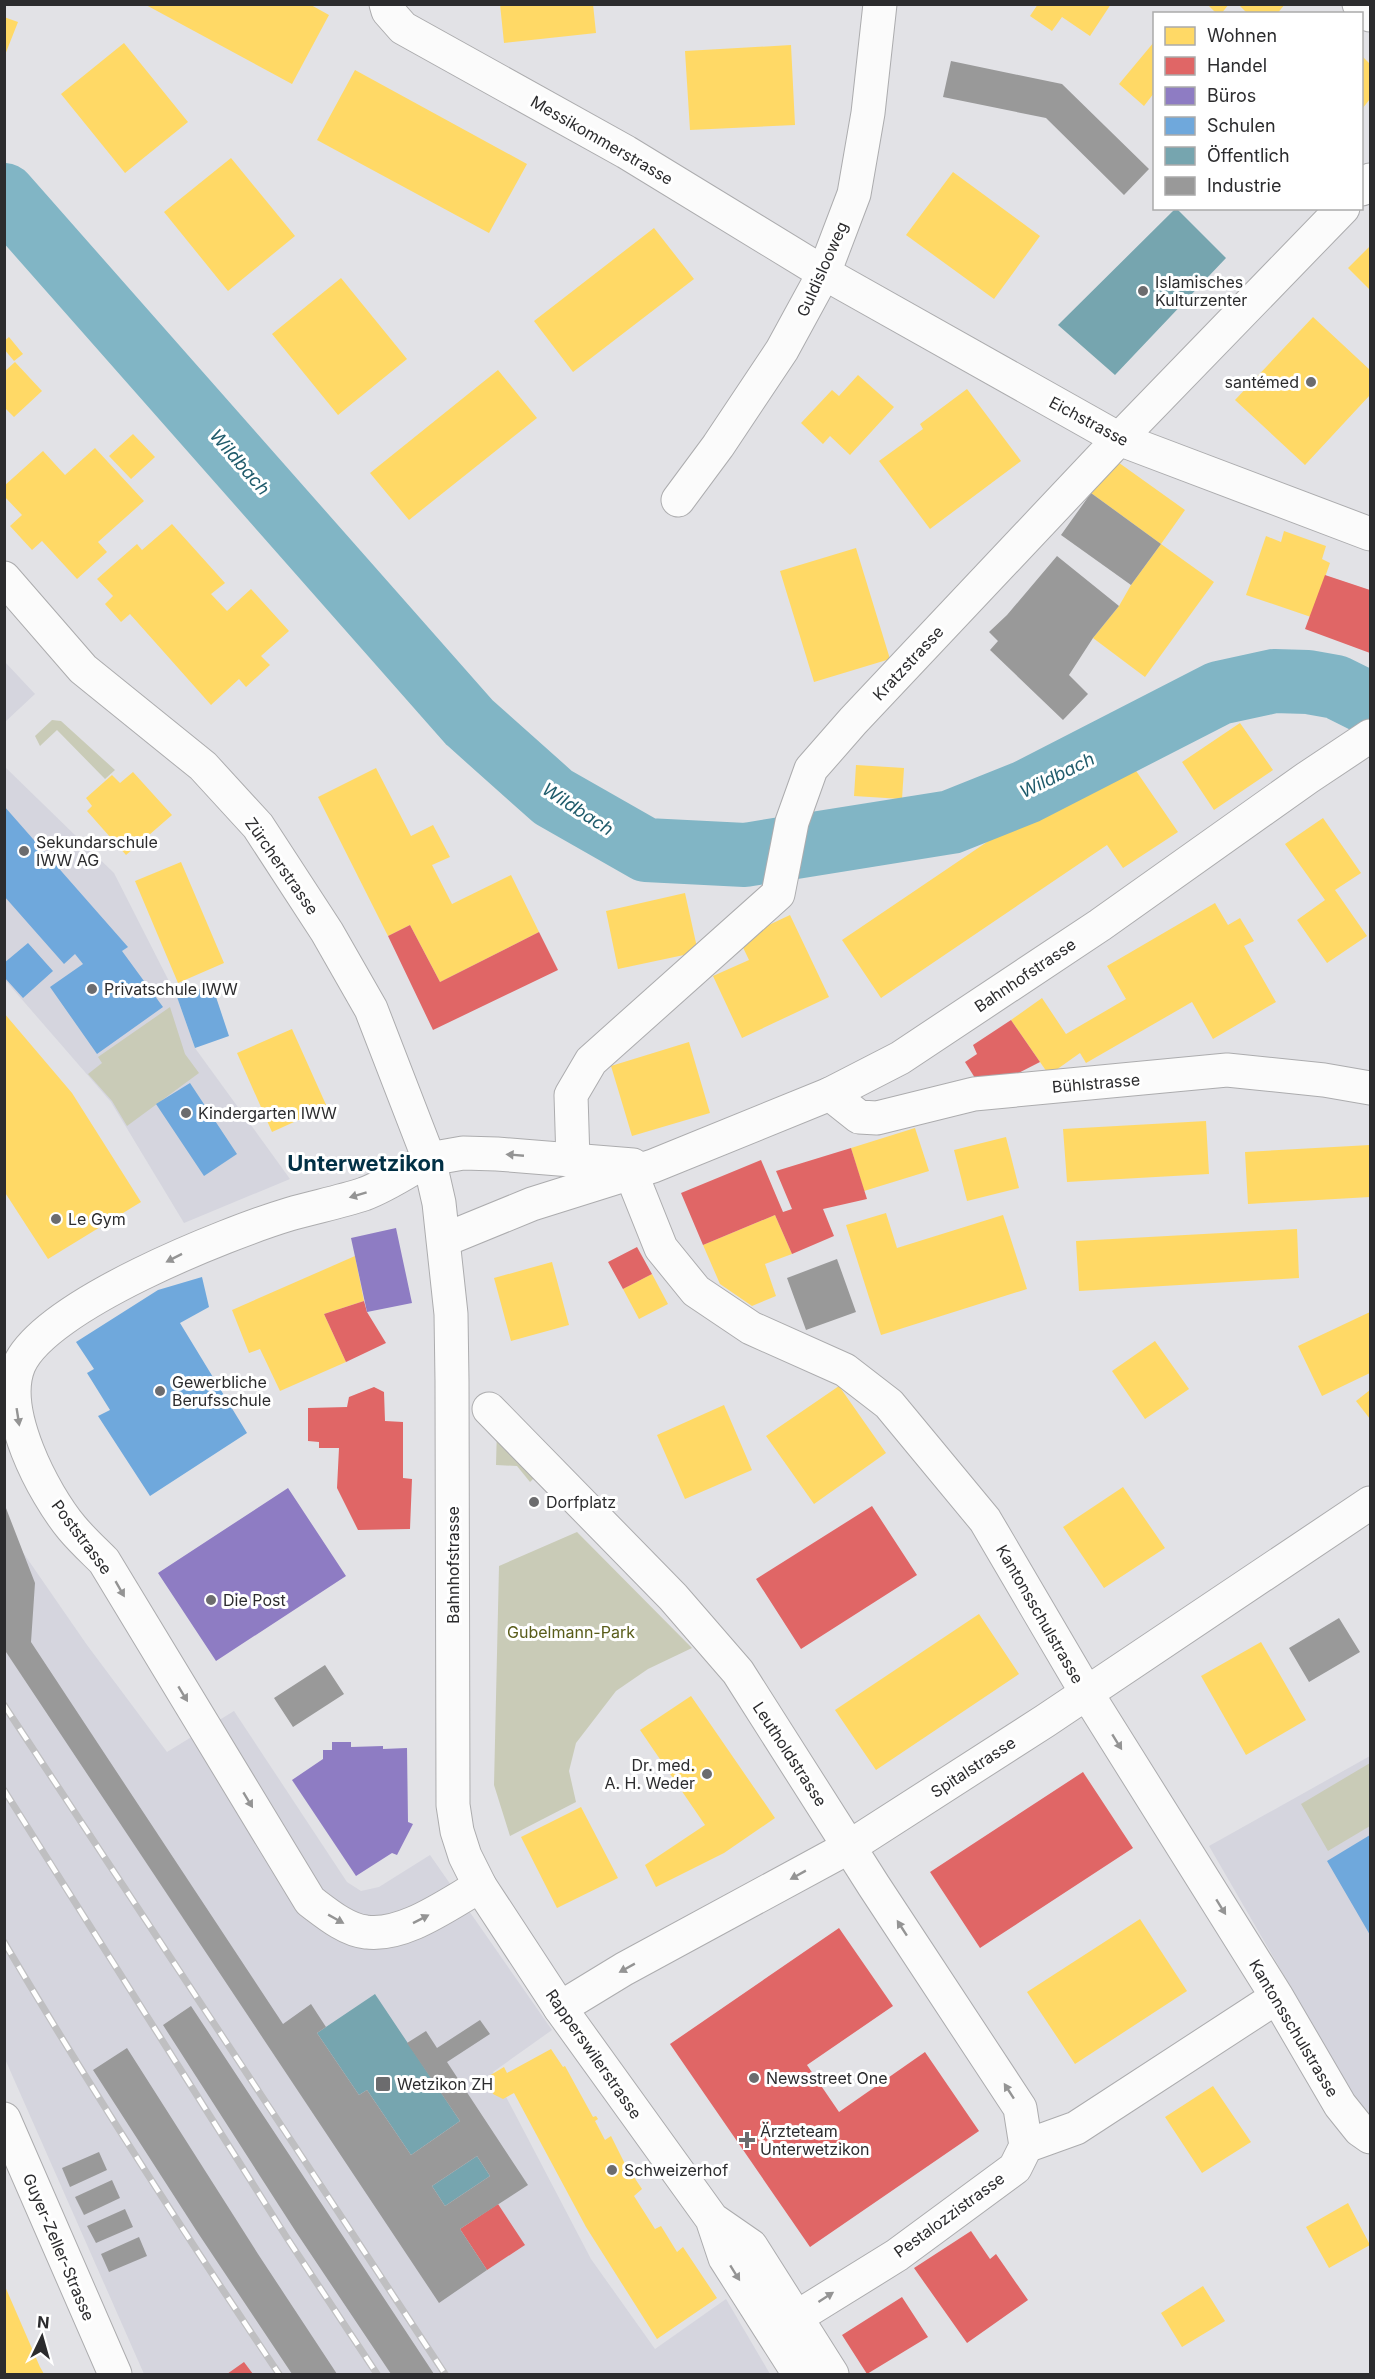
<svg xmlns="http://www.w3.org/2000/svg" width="1375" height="2379" font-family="Inter,sans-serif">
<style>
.built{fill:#d5d5de}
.green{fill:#c9cbb7}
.homes{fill:#ffd966}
.shops{fill:#e06666}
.offices{fill:#8e7cc3}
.schools{fill:#6fa8dc}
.public{fill:#76a5af}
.industry{fill:#999;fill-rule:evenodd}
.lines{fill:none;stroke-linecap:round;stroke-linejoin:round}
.river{stroke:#81b5c5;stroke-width:64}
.minor-casing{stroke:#acacae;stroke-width:35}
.major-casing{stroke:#acacae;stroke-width:35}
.minor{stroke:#fbfbfb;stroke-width:33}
.major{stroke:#fbfbfb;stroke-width:33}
.rail-casing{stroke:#bfbfc1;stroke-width:7}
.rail{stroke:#fff;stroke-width:4.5;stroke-dasharray:14;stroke-linecap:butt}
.oneway{fill:#949494}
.poi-dot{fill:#6c6c6e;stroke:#fff;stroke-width:2}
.labels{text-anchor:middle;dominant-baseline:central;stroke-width:6;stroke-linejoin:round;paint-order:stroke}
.street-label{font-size:16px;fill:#2c2c2e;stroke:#fff}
.poi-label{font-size:16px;fill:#2c2c2e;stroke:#fff;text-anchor:start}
.park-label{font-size:16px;fill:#595c19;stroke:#fff}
.water-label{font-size:18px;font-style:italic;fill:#1f5b6b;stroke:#fff}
.district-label{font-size:22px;font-weight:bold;fill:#023045;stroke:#fff}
</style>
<rect width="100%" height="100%" fill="#e2e2e6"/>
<!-- built -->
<path class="built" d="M 5,662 L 35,694 L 5,722 Z
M 4,766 L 114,873 L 177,997 L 195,1048 L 290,1179 L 184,1223 L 111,1102 L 5,980 Z
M 4,1525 L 87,1645 L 167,1752 L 234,1711 L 347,1882 L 361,1891 L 379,1887 L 430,1855 L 552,2030 L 493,2072 L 591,2259 L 655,2349 L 726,2299 L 770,2374 L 144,2374 L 5,2059 Z
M 1370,1756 L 1370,2116 L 1362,2110 L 1209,1846 Z"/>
<!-- green -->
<path class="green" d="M 52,720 L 61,721 L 115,770 L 105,779 L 57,730 L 40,746 L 35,736 Z
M 170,1007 L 185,1054 L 199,1073 L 127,1126 L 112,1101 L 88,1074 L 102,1063 L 98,1057 Z
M 497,1428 L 537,1475 L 530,1482 L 517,1466 L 496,1465 Z
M 577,1532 L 692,1648 L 648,1669 L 616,1691 L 576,1743 L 569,1771 L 576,1802 L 510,1836 L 494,1785 L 499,1566 Z
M 1370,1763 L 1370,1826 L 1328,1851 L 1301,1804 Z"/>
<!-- homes -->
<path class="homes" d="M 500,4 L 593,4 L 596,33 L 504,43 Z
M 1038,4 L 1111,4 L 1090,36 L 1062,17 L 1052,31 L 1030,16 Z
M 1207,4 L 1229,4 L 1221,14 L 1217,14 Z
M 1238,4 L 1285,4 L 1277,14 L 1248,14 Z
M 146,5 L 311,5 L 329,15 L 292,84 Z
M 4,17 L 18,22 L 5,55 L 4,55 Z
M 1154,42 L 1154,93 L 1144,106 L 1119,84 Z
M 124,43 L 188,122 L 125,173 L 61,94 Z
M 791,45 L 795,125 L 690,130 L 685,51 Z
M 1362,56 L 1370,64 L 1370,99 L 1362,109 Z
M 355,70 L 527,164 L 489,233 L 317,140 Z
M 231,158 L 295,236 L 228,291 L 164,212 Z
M 953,172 L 1040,236 L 994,299 L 906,235 Z
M 654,228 L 694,279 L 573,372 L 534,321 Z
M 1370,246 L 1370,290 L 1348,268 Z
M 341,278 L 407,359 L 338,415 L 272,334 Z
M 1313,317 L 1370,370 L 1370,395 L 1305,465 L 1235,400 Z
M 9,337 L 23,354 L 14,361 L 4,349 L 4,341 Z
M 15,362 L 42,391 L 14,417 L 4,407 L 4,372 Z
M 498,370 L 537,418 L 409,520 L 370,473 Z
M 858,375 L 894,407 L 850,455 L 830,436 L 823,444 L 801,423 L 832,390 L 839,396 Z
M 967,389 L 1021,461 L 930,529 L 879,461 L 923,429 L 920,424 Z
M 133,434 L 155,457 L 131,479 L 109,456 Z
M 95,448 L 144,501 L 98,542 L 107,552 L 77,579 L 42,541 L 32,550 L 10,526 L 22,515 L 4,496 L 4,486 L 43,451 L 65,475 Z
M 1115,460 L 1185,510 L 1161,544 L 1091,493 Z
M 172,524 L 225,583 L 211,594 L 227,611 L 251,589 L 289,631 L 261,656 L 270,665 L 246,687 L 239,679 L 211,705 L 130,614 L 121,622 L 105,604 L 113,596 L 97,579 L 137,544 L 142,550 Z
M 1284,531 L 1326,546 L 1322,559 L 1330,563 L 1311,617 L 1246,595 L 1266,536 L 1281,542 Z
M 1161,544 L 1214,582 L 1145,677 L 1093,638 L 1119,606 L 1131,585 Z
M 856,548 L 890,659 L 814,682 L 780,571 Z
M 1240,723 L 1273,770 L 1214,810 L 1182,762 Z
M 1130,762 L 1178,832 L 1123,868 L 1107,845 L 881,998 L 842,940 L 1046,802 L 1050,808 L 1077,789 L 1081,795 Z
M 856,765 L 904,768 L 902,799 L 854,796 Z
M 376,768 L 411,836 L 433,825 L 450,857 L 432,865 L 452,904 L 511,875 L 539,932 L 440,982 L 410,925 L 388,936 L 318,797 Z
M 133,772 L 172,815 L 126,855 L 87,811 L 92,806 L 86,798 L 112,775 L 120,783 Z
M 1323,818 L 1361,873 L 1335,890 L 1367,936 L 1327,963 L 1297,920 L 1325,900 L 1285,844 Z
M 181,862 L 224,963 L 178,983 L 135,881 Z
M 685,893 L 698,952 L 618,969 L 606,911 Z
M 1215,903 L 1228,925 L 1240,918 L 1254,941 L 1244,946 L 1276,1002 L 1213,1039 L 1192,1002 L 1086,1063 L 1080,1053 L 1049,1075 L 1011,1020 L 1042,998 L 1066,1034 L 1126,999 L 1107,966 Z
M 790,915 L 829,997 L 742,1038 L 713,976 L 749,960 L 739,939 Z
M 4,1013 L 72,1093 L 141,1202 L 48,1259 L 4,1191 Z
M 292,1029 L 327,1107 L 272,1132 L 237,1053 Z
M 689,1042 L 710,1113 L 632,1136 L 611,1066 Z
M 1206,1121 L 1209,1174 L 1067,1182 L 1063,1129 Z
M 915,1128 L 929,1171 L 864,1191 L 851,1148 Z
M 1006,1137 L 1019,1188 L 967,1201 L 954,1150 Z
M 1370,1145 L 1370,1197 L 1248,1204 L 1245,1152 Z
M 886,1213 L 897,1248 L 1003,1215 L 1027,1289 L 881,1335 L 846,1225 Z
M 775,1215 L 792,1254 L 765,1264 L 776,1296 L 752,1306 L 720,1284 L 703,1245 Z
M 1297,1229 L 1299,1278 L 1079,1291 L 1076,1241 Z
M 355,1256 L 364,1301 L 324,1314 L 346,1362 L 280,1391 L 260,1349 L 249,1353 L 232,1310 Z
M 552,1262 L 569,1325 L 511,1341 L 494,1278 Z
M 652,1274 L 668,1304 L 639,1319 L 623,1289 Z
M 1370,1312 L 1370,1373 L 1322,1396 L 1298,1346 Z
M 1155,1341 L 1189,1389 L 1145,1419 L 1112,1371 Z
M 839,1386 L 886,1453 L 814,1504 L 766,1436 Z
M 1370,1390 L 1370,1419 L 1356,1401 Z
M 724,1405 L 752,1470 L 685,1499 L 657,1435 Z
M 1123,1487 L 1165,1548 L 1104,1588 L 1063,1527 Z
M 979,1614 L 1019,1674 L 876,1770 L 835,1710 Z
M 1261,1642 L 1306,1720 L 1246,1755 L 1201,1676 Z
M 691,1696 L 775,1818 L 724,1853 L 656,1887 L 645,1865 L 705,1825 L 640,1730 Z
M 581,1807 L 618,1878 L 557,1908 L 521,1837 Z
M 1140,1919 L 1187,1991 L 1075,2064 L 1027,1992 Z
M 551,2049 L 563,2067 L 565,2066 L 593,2117 L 596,2116 L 598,2119 L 595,2121 L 605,2140 L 611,2136 L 624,2162 L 642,2189 L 634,2196 L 655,2229 L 661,2226 L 677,2252 L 683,2247 L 717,2298 L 657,2339 L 586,2227 L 514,2093 L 503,2099 L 493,2094 L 489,2076 L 504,2067 L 507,2073 Z
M 1213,2086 L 1251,2142 L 1202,2173 L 1165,2117 Z
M 1348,2203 L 1370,2245 L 1329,2268 L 1306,2227 Z
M 4,2284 L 40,2367 L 44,2374 L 4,2374 Z
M 1203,2286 L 1225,2321 L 1182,2347 L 1161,2313 Z"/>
<!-- shops -->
<path class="shops" d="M 1325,575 L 1370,590 L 1370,653 L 1305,629 Z
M 410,925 L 440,982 L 539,932 L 558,970 L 433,1030 L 388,936 Z
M 1011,1020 L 1040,1062 L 1001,1082 L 980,1086 L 965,1062 L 977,1054 L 973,1045 Z
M 851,1148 L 867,1199 L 823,1209 L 834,1236 L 792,1254 L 775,1215 L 703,1245 L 681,1193 L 761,1160 L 783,1212 L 792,1209 L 776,1171 Z
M 637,1247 L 652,1274 L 623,1289 L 608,1262 Z
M 364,1301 L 367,1312 L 386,1343 L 346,1362 L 324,1314 Z
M 374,1387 L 384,1392 L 385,1421 L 403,1422 L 403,1478 L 412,1479 L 410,1529 L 358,1530 L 337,1488 L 339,1448 L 319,1448 L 319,1442 L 308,1441 L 308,1408 L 347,1407 L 349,1397 Z
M 872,1506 L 917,1575 L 801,1649 L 756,1579 Z
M 1083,1772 L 1133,1848 L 980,1948 L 930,1872 Z
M 839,1928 L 893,2006 L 807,2065 L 839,2112 L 925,2052 L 979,2131 L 810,2247 L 670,2044 Z
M 498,2204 L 525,2245 L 487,2270 L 460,2229 Z
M 971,2231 L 990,2259 L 996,2254 L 1028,2300 L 967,2343 L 914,2268 Z
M 902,2297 L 928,2337 L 867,2374 L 842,2335 Z
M 244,2362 L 253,2374 L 227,2374 Z"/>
<!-- offices -->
<path class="offices" d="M 396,1228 L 412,1303 L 367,1312 L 351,1238 Z
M 288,1488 L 346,1576 L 216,1661 L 158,1573 Z
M 332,1742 L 351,1742 L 351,1747 L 383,1746 L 383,1749 L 407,1748 L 408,1822 L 413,1824 L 397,1855 L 392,1853 L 356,1876 L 292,1780 L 323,1759 L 323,1750 L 332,1750 Z"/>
<!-- schools -->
<path class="schools" d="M 4,806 L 128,947 L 122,951 L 163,1007 L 97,1054 L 50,987 L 83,964 L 75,954 L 64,964 L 4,896 Z
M 28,943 L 53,971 L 23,998 L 4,977 L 4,963 Z
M 212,985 L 229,1036 L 195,1048 L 177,997 Z
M 190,1083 L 237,1154 L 204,1176 L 156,1104 Z
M 202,1277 L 209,1307 L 180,1323 L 247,1433 L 150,1496 L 98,1416 L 110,1410 L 87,1373 L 94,1369 L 76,1342 L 158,1290 Z
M 1370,1835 L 1370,1935 L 1327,1861 Z"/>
<!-- public -->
<path class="public" d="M 1176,208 L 1226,258 L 1115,375 L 1058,325 Z
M 375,1994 L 460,2121 L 411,2155 L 367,2090 L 359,2095 L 317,2033 Z
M 477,2156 L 490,2176 L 445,2206 L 432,2186 Z"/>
<!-- industry -->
<path class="industry" d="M 951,61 L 1062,84 L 1149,169 L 1124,195 L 1046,118 L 943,97 Z
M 1091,493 L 1161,544 L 1131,585 L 1061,535 Z
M 1057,556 L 1119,606 L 1093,638 L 1069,675 L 1088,694 L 1063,720 L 990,650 L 998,641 L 989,632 L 1007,615 Z
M 837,1259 L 856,1312 L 806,1330 L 787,1278 Z
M 4,1503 L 35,1583 L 31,1642 L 283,2024 L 311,2004 L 326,2027 L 317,2033 L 359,2095 L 367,2090 L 411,2155 L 460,2121 L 407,2043 L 426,2031 L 437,2048 L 480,2020 L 490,2034 L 447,2062 L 528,2185 L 460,2229 L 487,2270 L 439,2303 L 4,1649 ZM 477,2156 L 490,2176 L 445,2206 L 432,2186 Z
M 1339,1618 L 1360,1652 L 1309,1682 L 1289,1648 Z
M 325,1665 L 344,1694 L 293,1727 L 274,1698 Z
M 191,2006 L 296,2165 L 434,2374 L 391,2374 L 296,2232 L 163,2025 Z
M 127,2048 L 258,2254 L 337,2374 L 292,2374 L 196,2230 L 93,2070 Z
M 99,2152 L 107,2170 L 70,2187 L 62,2168 Z
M 112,2180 L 120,2198 L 84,2215 L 75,2197 Z
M 125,2209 L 133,2227 L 96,2243 L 87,2226 Z
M 139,2237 L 147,2256 L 109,2272 L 101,2254 Z"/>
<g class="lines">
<!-- river -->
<path class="river" d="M 4,195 L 469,722 L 553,797 L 646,850 L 745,855 L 951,822 L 1026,792 L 1219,693 L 1274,681 L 1308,682 L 1336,687 L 1370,704"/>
<defs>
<path id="minor" d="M 386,4 L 388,11 L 403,28 L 626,152 L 824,273 L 1119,439 L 1370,534
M 1359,4 L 1370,15
M 1362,189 L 1370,180
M 678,500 L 718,446 L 782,350 L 824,273 L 854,194 L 868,113 L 880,4
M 830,1094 L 859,1117 L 877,1118 L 974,1094 L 1227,1070 L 1324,1080 L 1370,1088
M 429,1159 C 408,1171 386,1186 364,1194 C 340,1202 314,1207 290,1214 C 227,1233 45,1305 19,1365 C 0,1411 43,1493 72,1528 C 82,1540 93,1550 104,1561 L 310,1901 C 326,1913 346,1930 366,1932 C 404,1937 448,1904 480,1886
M 573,1161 L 571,1095 L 591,1061 L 778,894 L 792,822 L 811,769 L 853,721 L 1119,439 L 1343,208
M 631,1173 L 661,1248 L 696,1291 L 751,1328 L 845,1370 L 889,1404 L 985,1520 L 1086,1692 L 1277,1997 L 1340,2105 L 1360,2130 L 1370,2137
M 489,1409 L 673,1597 L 738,1672 L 874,1886 L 1020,2108 L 1026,2146
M 560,2008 L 624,1969 L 849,1847 L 1045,1721 L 1370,1503
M 4,2119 L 115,2374
M 797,2317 L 897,2255 L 1015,2168 L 1026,2146 L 1076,2128 L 1277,1997"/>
<path id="major" d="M 4,578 L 83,669 L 203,766 L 258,826 L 327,932 L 371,1009 L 429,1159 L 439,1203 L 451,1314 L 452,1381 L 453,1805 L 457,1831 L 465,1856 L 480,1886 L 560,2008 L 712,2219 L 725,2258 L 799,2374
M 429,1159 L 463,1153 L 497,1154 L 633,1165
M 444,1240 L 532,1204 L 653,1166 L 830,1094 L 900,1058 L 1100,925 L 1307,778 L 1370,736
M 712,2219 L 751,2246 L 832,2374"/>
</defs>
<!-- minor casing -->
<use href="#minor" class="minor-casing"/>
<!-- major casing -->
<use href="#major" class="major-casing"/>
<!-- minor -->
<use href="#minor" class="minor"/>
<!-- major -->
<use href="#major" class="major"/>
<defs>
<path id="rail" d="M 4,1705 L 445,2374
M 4,1790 L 287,2238 L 377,2374
M 4,1942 C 91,2089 184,2233 279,2374"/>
</defs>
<!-- rail casing -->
<use href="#rail" class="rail-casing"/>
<!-- rail -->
<use href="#rail" class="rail"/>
</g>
<!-- one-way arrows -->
<defs><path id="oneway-solid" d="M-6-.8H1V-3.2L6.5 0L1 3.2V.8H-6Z" transform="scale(1.5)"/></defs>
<g class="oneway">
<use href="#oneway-solid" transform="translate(515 1155) rotate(-175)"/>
<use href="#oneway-solid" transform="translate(358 1195) rotate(163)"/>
<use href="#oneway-solid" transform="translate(174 1258) rotate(153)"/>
<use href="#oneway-solid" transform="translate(18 1417) rotate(81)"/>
<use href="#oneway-solid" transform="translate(120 1589) rotate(60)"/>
<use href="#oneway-solid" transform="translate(183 1694) rotate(59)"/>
<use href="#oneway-solid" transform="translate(1117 1742) rotate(58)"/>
<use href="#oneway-solid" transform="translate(248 1800) rotate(59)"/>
<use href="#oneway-solid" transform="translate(798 1875) rotate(151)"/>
<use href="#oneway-solid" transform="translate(1221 1907) rotate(58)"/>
<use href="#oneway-solid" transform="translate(336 1919) rotate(29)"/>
<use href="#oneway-solid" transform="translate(421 1919) rotate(-27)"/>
<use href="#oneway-solid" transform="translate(902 1928) rotate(-123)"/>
<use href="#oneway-solid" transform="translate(627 1968) rotate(151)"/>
<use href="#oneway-solid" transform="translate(1009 2091) rotate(-123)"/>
<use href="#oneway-solid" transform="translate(735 2273) rotate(58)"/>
<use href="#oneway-solid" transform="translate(826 2297) rotate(-33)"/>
</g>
<!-- markers -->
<g class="poi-dot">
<circle cx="1143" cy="291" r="6"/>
<circle cx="1311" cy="382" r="6"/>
<circle cx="24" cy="851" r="6"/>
<circle cx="92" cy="989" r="6"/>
<circle cx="186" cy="1113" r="6"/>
<circle cx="56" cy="1219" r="6"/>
<circle cx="160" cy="1391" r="6"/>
<circle cx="534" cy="1502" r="6"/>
<circle cx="211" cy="1600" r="6"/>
<circle cx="707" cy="1774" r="6"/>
<circle cx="754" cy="2078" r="6"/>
<rect x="375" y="2076" width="16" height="16" rx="3"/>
<path d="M744 2131h6v6h6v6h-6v6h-6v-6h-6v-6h6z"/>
<circle cx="612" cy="2170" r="6"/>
</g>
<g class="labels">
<!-- street labels -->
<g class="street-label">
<text transform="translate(602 140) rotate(30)">Messikommerstrasse</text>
<text transform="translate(822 269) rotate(-66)">Guldislooweg</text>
<text transform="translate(1089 421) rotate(28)">Eichstrasse</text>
<text transform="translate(908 663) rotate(-47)">Kratzstrasse</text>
<text transform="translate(282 866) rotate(55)">Zürcherstrasse</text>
<text transform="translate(1025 975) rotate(-34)">Bahnhofstrasse</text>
<text transform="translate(1096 1083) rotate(-5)">Bühlstrasse</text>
<text transform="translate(82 1537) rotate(53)">Poststrasse</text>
<text transform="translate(453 1565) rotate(-90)">Bahnhofstrasse</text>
<text transform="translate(1040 1614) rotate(60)">Kantonsschulstrasse</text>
<text transform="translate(790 1754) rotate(57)">Leutholdstrasse</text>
<text transform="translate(973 1767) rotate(-33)">Spitalstrasse</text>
<text transform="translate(1294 2028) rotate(59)">Kantonsschulstrasse</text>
<text transform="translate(594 2054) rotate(55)">Rapperswilerstrasse</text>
<text transform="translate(949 2215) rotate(-36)">Pestalozzistrasse</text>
<text transform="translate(59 2247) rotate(67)">Guyer-Zeller-Strasse</text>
</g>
<!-- poi labels -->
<g class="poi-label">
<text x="1155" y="282">Islamisches<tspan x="1155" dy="18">Kulturzenter</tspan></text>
<text x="1299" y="382" text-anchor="end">santémed</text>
<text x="36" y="842">Sekundarschule<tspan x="36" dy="18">IWW AG</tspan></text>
<text x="104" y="989">Privatschule IWW</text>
<text x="198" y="1113">Kindergarten IWW</text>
<text x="68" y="1219">Le Gym</text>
<text x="172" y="1382">Gewerbliche<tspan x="172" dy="18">Berufsschule</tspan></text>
<text x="546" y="1502">Dorfplatz</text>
<text x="223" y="1600">Die Post</text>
<text x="695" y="1765" text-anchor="end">Dr. med.<tspan x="695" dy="18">A. H. Weder</tspan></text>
<text x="766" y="2078">Newsstreet One</text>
<text x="397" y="2084">Wetzikon ZH</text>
<text x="760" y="2131">Ärzteteam<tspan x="760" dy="18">Unterwetzikon</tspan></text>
<text x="624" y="2170">Schweizerhof</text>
</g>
<!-- park labels -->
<g class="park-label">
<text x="571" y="1632">Gubelmann-Park</text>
</g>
<!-- water labels -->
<g class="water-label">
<text transform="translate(240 462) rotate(49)">Wildbach</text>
<text transform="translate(1057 775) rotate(-26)">Wildbach</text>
<text transform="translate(578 809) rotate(33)">Wildbach</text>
</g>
<!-- district labels -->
<g class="district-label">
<text x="366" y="1163">Unterwetzikon</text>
</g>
</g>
<!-- border -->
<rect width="1375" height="2379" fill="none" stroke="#2c2c2e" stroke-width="12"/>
<!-- legend -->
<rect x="1153" y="12" width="210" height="198" fill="#ffffff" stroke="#ababab" stroke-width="1.5"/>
<rect x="1165" y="27" width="30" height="18" fill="#ffd966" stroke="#ababab" stroke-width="1.5"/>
<text x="1207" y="42" font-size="18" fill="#2c2c2e">Wohnen</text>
<rect x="1165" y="57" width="30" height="18" fill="#e06666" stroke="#ababab" stroke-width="1.5"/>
<text x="1207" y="72" font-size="18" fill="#2c2c2e">Handel</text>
<rect x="1165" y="87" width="30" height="18" fill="#8e7cc3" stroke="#ababab" stroke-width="1.5"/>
<text x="1207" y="102" font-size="18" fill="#2c2c2e">Büros</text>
<rect x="1165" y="117" width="30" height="18" fill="#6fa8dc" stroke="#ababab" stroke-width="1.5"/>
<text x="1207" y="132" font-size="18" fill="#2c2c2e">Schulen</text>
<rect x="1165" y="147" width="30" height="18" fill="#76a5af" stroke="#ababab" stroke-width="1.5"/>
<text x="1207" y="162" font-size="18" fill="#2c2c2e">Öffentlich</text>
<rect x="1165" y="177" width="30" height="18" fill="#999999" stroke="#ababab" stroke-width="1.5"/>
<text x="1207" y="192" font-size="18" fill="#2c2c2e">Industrie</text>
<!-- north arrow -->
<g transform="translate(42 2337) rotate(5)" stroke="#ffffff" stroke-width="4.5" paint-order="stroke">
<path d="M0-4.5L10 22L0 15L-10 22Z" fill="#2c2c2e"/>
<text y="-9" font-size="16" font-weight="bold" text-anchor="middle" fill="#2c2c2e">N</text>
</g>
</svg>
